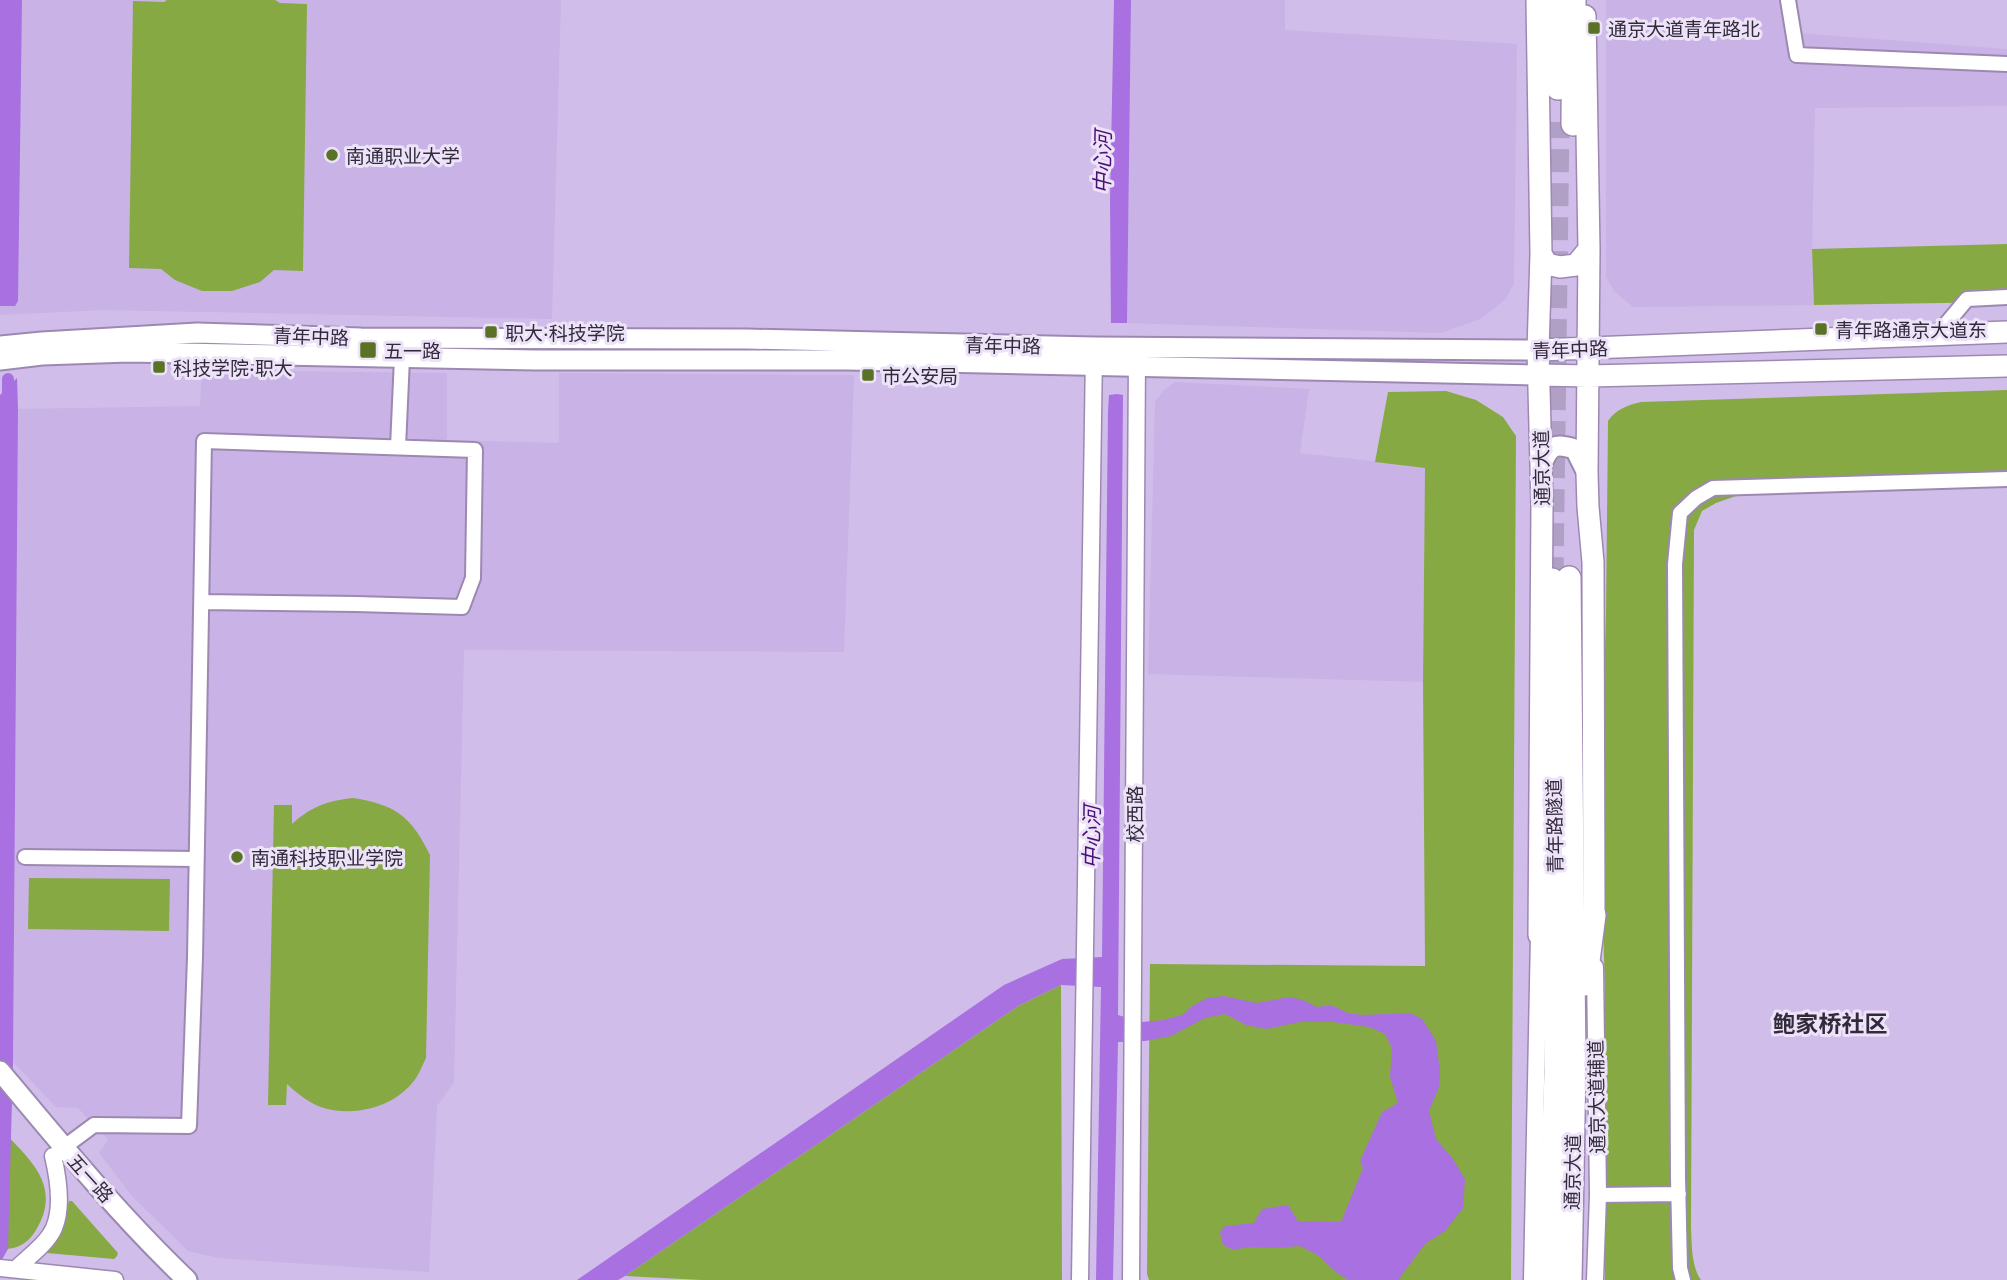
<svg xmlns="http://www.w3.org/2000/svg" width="2007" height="1280" font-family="'Golos Text','Noto Sans SC',sans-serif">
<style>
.built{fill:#c9b2e5}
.green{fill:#87a944}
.water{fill:#a870e0}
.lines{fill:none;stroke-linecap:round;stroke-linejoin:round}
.canal{stroke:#a870e0;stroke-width:12}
.trunk-tunnel{stroke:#b1a0c6;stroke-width:23;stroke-dasharray:23 11;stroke-linecap:butt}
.minor-casing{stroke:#9c89b2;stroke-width:18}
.tertiary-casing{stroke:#9c89b2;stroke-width:19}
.secondary-casing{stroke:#9c89b2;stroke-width:23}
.primary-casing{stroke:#9c89b2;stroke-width:24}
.trunk-casing{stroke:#9c89b2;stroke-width:26}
.minor{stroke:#fff;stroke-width:14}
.tertiary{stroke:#fff;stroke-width:16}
.secondary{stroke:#fff;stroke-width:19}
.primary{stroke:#fff;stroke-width:21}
.trunk{stroke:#fff;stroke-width:23}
.poi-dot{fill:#597225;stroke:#ede3f9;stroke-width:2.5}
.labels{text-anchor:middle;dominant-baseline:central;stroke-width:6;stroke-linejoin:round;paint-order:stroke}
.poi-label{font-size:19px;fill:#322a3b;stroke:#ede3f9;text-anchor:start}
.street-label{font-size:19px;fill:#322a3b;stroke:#ede3f9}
.water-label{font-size:21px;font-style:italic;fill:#4c0f77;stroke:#ede3f9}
.quarter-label{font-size:23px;font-weight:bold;fill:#322a3b;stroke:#ede3f9}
</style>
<rect width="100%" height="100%" fill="#d1bde9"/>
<!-- built -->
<path class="built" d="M 0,0 L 561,0 L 552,319 L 103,310 L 0,315 Z
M 1131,0 L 1285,0 L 1285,30 L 1517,44 L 1514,284 L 1505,300 L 1480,319 L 1441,333 L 1127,323 Z
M 1606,0 L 1792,0 L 1798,33 L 2007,49 L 2007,106 L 1815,108 L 1812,249 L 1814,305 L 1633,307 L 1615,292 L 1606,277 Z
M 202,370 L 447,373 L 447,440 L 559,443 L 559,373 L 854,375 L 844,652 L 464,650 L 454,1082 L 437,1106 L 429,1272 L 218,1258 L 188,1251 L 132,1196 L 99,1153 L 108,1140 L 78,1108 L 56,1107 L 13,1062 L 18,409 L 200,406 Z
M 1175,382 L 1309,389 L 1300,453 L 1425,467 L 1423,682 L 1148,674 L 1155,402 L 1164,390 Z"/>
<!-- green -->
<path class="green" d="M 167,0 L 275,0 L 280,3 L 307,4 L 303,271 L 274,270 L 260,282 L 232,291 L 202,291 L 175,280 L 161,269 L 129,268 L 133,1 L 164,2 Z
M 2007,244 L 2007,302 L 1814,305 L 1812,249 Z
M 2007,390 L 2007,485 L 1782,492 L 1736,496 L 1716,503 L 1702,511 L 1694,530 L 1691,1228 C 1692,1244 1691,1266 1701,1280 L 1605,1280 L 1605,992 L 1600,815 L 1606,615 L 1608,421 C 1616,409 1628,405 1641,402 Z
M 1446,391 L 1476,400 L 1503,417 L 1516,436 L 1511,1280 L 1149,1280 L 1147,1274 L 1150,964 L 1425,966 L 1423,682 L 1425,468 L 1375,462 L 1388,392 Z
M 353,798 C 396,805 411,816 430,855 L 426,1058 C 423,1064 420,1072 416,1078 C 396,1107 356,1117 324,1108 C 310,1104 298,1094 287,1084 L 286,1105 L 268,1105 L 274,805 L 292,805 L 292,824 C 312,806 327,801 353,798 Z
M 29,878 L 170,879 L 169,931 L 28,929 Z
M 1061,985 L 1062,1280 L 701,1280 L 625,1276 L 1018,1006 Z
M 0,1128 C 29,1159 63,1185 36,1230 C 28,1244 16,1250 0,1249 Z
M 69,1201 L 72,1201 L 118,1253 L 117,1256 L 114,1259 L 47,1253 L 59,1236 Z"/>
<!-- water -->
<path class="water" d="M 0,0 L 22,0 L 18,301 L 15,306 L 0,306 Z
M 1114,0 L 1131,0 L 1127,323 L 1111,323 L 1110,200 Z
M 17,378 L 18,409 L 13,1062 L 8,1249 L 0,1263 L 0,395 Z
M 1117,394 L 1123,395 L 1118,1015 L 1142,1022 L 1163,1020 L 1182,1015 L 1192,1006 L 1207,998 L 1224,996 L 1257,1003 L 1289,997 L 1303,1000 L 1317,1007 L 1331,1005 L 1348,1013 L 1362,1015 L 1411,1013 L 1423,1020 L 1436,1041 L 1440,1071 L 1439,1087 L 1429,1111 L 1436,1139 L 1453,1159 L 1465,1179 L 1463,1208 L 1445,1231 L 1425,1244 L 1398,1280 L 1349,1280 L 1337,1273 L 1319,1256 L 1300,1246 L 1276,1248 L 1248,1247 L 1233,1250 L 1223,1245 L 1220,1232 L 1225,1226 L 1254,1223 L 1262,1209 L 1288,1205 L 1298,1221 L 1341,1222 L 1363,1168 L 1360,1161 L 1382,1112 L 1398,1103 L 1390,1077 L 1392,1048 L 1385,1034 L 1369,1027 L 1333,1022 L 1300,1022 L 1266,1029 L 1246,1025 L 1225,1014 L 1205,1018 L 1171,1036 L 1145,1041 L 1118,1042 L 1113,1280 L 1096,1280 L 1101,987 L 1061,985 L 1018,1006 L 625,1276 L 618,1280 L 577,1280 L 1004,985 L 1062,959 L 1102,957 L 1108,411 L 1109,395 Z"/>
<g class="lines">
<!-- canal -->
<path class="canal" d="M 8,403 L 8,379"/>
<!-- trunk-tunnel -->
<path class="trunk-tunnel" d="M 1552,580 L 1558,122"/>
<defs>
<path id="minor" d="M 1788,0 L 1797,55 L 2007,64
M 1937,335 L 1967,299 L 2007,297
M 398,447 L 402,358
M 25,857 L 196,859
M 63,1148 L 94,1125 L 189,1126 L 195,957 L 204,441 L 475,450 L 473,578 L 462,607 L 356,604 L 202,602
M 1598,1195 L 1679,1194
M 1683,1280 L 1680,1268 L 1678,1178 L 1675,564 L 1680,513 L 1696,498 L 1713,488 L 2007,479"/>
<path id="tertiary" d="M 1595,967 L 1598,1195 L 1595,1280
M 0,1268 L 115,1280
M 16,1269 C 28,1257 47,1244 54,1228 C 63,1207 58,1177 53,1156
M 1080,1280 L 1094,353
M 1131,1280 L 1137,357
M 1532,1280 L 1539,935"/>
<path id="secondary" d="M 0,346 L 42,342 L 197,333 L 361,338 L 747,339 L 1094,347 L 1538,350
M 0,360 L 42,355 L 129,352 L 536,360 L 847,360 L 1538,375
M 1542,464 C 1550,445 1555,443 1575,449 L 1587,473
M 0,1071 C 60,1143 119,1215 187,1280"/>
<path id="primary" d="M 1537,0 L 1541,254 L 1538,350 L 1542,505 L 1539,935
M 1585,16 L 1589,249 L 1587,473 L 1588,507 L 1593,562 L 1594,915
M 1541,254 L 1547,264 L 1560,267 L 1576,265 L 1589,249
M 1538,350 L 2007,332
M 1538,375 L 1589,376 L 2007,366"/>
<path id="trunk" d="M 1557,0 L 1558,88
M 1573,124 L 1574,0
M 1569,578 L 1574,1064 L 1570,1280
M 1585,984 L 1594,915
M 1549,1280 L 1556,1072 L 1552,580"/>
</defs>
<!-- minor casing -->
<use href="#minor" class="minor-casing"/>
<!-- tertiary casing -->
<use href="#tertiary" class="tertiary-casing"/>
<!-- secondary casing -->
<use href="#secondary" class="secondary-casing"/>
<!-- primary casing -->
<use href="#primary" class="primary-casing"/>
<!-- trunk casing -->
<use href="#trunk" class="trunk-casing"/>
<!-- minor -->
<use href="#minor" class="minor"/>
<!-- tertiary -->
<use href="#tertiary" class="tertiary"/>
<!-- secondary -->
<use href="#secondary" class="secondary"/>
<!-- primary -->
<use href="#primary" class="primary"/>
<!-- trunk -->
<use href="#trunk" class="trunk"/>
</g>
<!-- markers -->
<g class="poi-dot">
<rect x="1587" y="21" width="14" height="14" rx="3.5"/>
<circle cx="332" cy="155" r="7"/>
<rect x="1814" y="322" width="14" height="14" rx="3.5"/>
<rect x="484" y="325" width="14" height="14" rx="3.5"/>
<rect x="359" y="341" width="18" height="18" rx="3.5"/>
<rect x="152" y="360" width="14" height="14" rx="3.5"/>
<rect x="861" y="368" width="14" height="14" rx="3.5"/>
<circle cx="237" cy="857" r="7"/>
</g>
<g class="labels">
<!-- poi labels -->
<g class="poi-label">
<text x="1608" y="28">通京大道青年路北</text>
<text x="346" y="155">南通职业大学</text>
<text x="1835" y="329">青年路通京大道东</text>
<text x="505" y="332">职大·科技学院</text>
<text x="384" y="350">五一路</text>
<text x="173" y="367">科技学院·职大</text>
<text x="882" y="375">市公安局</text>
<text x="251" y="857">南通科技职业学院</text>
</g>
<!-- street labels -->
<g class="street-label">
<text transform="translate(311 336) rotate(2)">青年中路</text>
<text transform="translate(1003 345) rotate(1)">青年中路</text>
<text transform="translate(1570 349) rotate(-2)">青年中路</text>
<text transform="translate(1541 468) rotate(-91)">通京大道</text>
<text transform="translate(1134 814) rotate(-90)">校西路</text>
<text transform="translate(1554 826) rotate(-91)">青年路隧道</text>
<text transform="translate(1596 1097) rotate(-91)">通京大道辅道</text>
<text transform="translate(1572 1172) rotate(-89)">通京大道</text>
<text transform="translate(91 1178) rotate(48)">五一路</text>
</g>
<!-- water labels -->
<g class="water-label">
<text transform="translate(1102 162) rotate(-89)">中心河</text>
<text transform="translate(1091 837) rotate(-89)">中心河</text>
</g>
<!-- quarter labels -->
<g class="quarter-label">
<text x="1830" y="1023">鲍家桥社区</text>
</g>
</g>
</svg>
